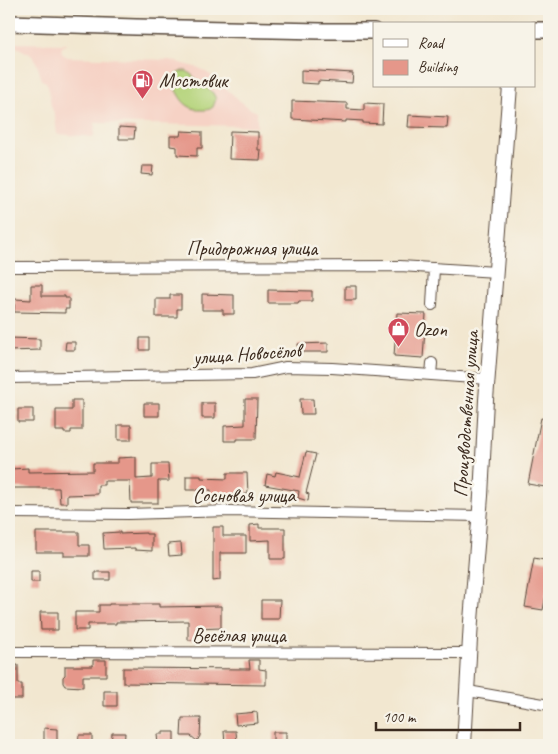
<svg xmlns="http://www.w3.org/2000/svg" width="558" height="754" font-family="Caveat,sans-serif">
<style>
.built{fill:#f6d2c5}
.green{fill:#b5d47c;stroke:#787f4d}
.building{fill:#e5978a}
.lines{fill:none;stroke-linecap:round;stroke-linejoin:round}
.street-casing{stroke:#564639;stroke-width:12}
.secondary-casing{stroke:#564639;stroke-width:16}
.primary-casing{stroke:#564639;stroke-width:18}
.street{stroke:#fff;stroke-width:10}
.secondary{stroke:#fff;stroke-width:14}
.primary{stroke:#fff;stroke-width:15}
.labels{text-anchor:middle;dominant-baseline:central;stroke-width:5;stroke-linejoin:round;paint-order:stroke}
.poi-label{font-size:20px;fill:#3b2a1e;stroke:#f7f3e8;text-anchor:start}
.street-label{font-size:20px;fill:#3b2a1e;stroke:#f7f3e8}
</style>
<rect width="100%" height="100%" fill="#f7f3e8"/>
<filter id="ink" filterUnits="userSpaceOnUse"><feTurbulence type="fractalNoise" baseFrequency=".02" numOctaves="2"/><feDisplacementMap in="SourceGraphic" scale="10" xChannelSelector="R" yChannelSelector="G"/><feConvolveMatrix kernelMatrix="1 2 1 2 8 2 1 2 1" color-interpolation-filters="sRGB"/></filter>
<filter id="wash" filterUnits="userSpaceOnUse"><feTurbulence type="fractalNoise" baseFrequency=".0096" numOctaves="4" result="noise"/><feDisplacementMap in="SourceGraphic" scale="20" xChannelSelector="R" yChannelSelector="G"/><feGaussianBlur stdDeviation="1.12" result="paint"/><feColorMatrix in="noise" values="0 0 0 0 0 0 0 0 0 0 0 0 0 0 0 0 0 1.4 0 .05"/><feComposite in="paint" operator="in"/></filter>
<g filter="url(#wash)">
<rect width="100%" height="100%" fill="#f2e7d0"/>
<!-- built -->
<path class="built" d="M 9,43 L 67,44 L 62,47 L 61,52 L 64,55 L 68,57 L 169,60 L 199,68 L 212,76 L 240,101 L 252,110 L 257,112 L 257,128 L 253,126 L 95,123 L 94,137 L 57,134 L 55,116 L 51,106 L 48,86 L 46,82 L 42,80 L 37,64 L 34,58 L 30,54 Z"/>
<!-- green -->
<path class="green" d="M 182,71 L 187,71 L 213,93 L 216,99 L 213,107 C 209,110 207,110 201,110 C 183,108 180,97 172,83 L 175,75 Z"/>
<g id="blocks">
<!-- building -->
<path class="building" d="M 301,70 L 353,73 L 352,83 L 318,81 L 318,84 L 301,83 Z
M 292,101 L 347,103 L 347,109 L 364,110 L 364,103 L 383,104 L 382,124 L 363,123 L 363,121 L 346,120 L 346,122 L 292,119 Z
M 409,115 L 448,117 L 447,128 L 408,127 Z
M 119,127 L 135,128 L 134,139 L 119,139 Z
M 181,131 L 202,132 L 202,148 L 197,148 L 197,156 L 177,155 L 177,147 L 170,146 L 170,136 L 180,136 Z
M 230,131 L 258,132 L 258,150 L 261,150 L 260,160 L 229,159 Z
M 142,166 L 153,166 L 152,175 L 141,174 Z
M 31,285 L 42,285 L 42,296 L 65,296 L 65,298 L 69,298 L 69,309 L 65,309 L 65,313 L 14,312 L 15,299 L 31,300 Z
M 345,286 L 356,286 L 356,300 L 345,300 Z
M 268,290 L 312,291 L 312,301 L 299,301 L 298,303 L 268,303 Z
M 202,294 L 234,295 L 234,314 L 223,314 L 223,310 L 202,310 Z
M 170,295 L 181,295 L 181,309 L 177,309 L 177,317 L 156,317 L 156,299 L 170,299 Z
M 397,313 L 426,314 L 423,358 L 394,356 Z
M 9,338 L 40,339 L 40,350 L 9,351 Z
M 140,338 L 149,338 L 149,350 L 140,350 Z
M 66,342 L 75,342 L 75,350 L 65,350 Z
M 328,343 L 328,352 L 299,352 L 298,344 Z
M 245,399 L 257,399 L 256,439 L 237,439 L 237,441 L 224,441 L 224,426 L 245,425 Z
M 300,399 L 313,399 L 314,414 L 301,414 Z
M 72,400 L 82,400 L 82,430 L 71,430 L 71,433 L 64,433 L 64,431 L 56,431 L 56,410 L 72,410 Z
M 144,403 L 159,403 L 159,416 L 144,416 Z
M 202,403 L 215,403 L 215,418 L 202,418 Z
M 18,409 L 33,409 L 33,422 L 18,422 Z
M 541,418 L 549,420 L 549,468 L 545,487 L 528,484 Z
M 118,425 L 131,425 L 131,440 L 118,440 Z
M 306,452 L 316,454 L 306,493 L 309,494 L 308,501 L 298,498 L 299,491 L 265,485 L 267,474 L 275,476 L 276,472 L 300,477 Z
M 136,457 L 136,479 L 152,478 L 152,464 L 168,464 L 169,481 L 158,481 L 158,503 L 131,503 L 130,481 L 104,481 L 104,485 L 98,485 L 98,494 L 67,495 L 67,503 L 60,503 L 59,488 L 11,488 L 11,469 L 28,468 L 28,472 L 93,471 L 93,463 L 118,463 L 118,458 Z
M 227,473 L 247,473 L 248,494 L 219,495 L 219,504 L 211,503 L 211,490 L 186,490 L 186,476 L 201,476 L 201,478 L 227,479 Z
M 259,524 L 259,528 L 285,528 L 285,559 L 270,559 L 270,540 L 250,541 L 250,525 Z
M 213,527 L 223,527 L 223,536 L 246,536 L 246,553 L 220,553 L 220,580 L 213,581 Z
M 36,532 L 79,532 L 79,545 L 89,545 L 89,556 L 64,556 L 64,552 L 36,552 Z
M 120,532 L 120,534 L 146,533 L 146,534 L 152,534 L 152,551 L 135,550 L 135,548 L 104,549 L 103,533 Z
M 181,543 L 182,555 L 169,556 L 168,544 Z
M 534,558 L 549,561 L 549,580 L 543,610 L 525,607 Z
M 31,571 L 39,571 L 39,582 L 31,582 Z
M 95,572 L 110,572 L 110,580 L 95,580 Z
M 261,600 L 280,600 L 279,619 L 261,619 Z
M 109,604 L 159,604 L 159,607 L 221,606 L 221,628 L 196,629 L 196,640 L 188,640 L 188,621 L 116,622 L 116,624 L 88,624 L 88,630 L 75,630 L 75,612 L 99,612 L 99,605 L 109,605 Z
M 40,612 L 58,612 L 58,630 L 41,630 Z
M 93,660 L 106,660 L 106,676 L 83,676 L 83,687 L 65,686 L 63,683 L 63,677 L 65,675 L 65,666 L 93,666 Z
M 249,660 L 259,660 L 259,669 L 266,670 L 266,685 L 123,683 L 123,668 L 250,669 Z
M 18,665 L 18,684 L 22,684 L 22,699 L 9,699 L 9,666 Z
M 104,691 L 117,691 L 117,706 L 104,706 Z
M 257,712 L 258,723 L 236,725 L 235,714 Z
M 182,718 L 201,718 L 200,736 L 197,741 L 191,736 L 181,736 Z
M 44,728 L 57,729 L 57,744 L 44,744 Z
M 224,731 L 236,731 L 237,745 L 225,745 Z
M 163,732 L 174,732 L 174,745 L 158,745 L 157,734 L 163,734 Z
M 273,732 L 286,732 L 286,745 L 273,745 Z
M 112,733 L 125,733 L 124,745 L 111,745 Z
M 79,735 L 92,735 L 92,745 L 78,745 Z"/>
</g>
</g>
<g filter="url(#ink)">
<use href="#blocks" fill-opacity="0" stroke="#564639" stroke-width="1"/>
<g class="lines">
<defs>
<path id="street" d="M 9,267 L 400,266 L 496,272
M 432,305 L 434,268
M 431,375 L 432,363
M 9,378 L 252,374 L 286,367 L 332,368 L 488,379
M 9,513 L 128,514 L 229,511 L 479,516
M 9,652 L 469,653
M 468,691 L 549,705"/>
<path id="secondary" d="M 464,745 L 471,621 L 481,496 L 486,400 L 510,86"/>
<path id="primary" d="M 9,23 L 136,27 L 322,31 L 374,31
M 534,30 L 549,30"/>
</defs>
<!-- street casing -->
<use href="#street" class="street-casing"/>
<!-- secondary casing -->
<use href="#secondary" class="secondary-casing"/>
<!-- primary casing -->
<use href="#primary" class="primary-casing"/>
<!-- street -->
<use href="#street" class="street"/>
<!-- secondary -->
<use href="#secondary" class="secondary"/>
<!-- primary -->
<use href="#primary" class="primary"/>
</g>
</g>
<!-- icons -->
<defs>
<symbol id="fuel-pin" viewBox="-11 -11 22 30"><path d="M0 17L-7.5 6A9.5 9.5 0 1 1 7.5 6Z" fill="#d1495b" stroke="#f7f3e8"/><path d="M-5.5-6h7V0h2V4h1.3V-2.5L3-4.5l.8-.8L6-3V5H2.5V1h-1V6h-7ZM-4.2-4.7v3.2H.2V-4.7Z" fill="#fff"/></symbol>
<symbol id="shop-pin" viewBox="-11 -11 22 30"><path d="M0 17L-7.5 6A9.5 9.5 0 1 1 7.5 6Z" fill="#d1495b" stroke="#f7f3e8"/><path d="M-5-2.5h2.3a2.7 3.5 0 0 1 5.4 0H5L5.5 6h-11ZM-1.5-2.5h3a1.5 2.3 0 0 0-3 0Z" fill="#fff"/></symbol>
</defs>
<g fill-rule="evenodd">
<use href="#fuel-pin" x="130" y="68" width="25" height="34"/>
<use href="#shop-pin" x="386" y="316" width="25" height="34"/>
</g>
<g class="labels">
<!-- poi labels -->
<g class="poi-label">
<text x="159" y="80">Мостовик</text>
<text x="414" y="329">Ozon</text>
</g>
<!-- street labels -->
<g class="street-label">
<text x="252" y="248">Придорожная улица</text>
<text transform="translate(247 354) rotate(-4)">улица Новосёлов</text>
<text transform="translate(466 414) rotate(-86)">Производственная улица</text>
<text x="244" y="495">Сосновая улица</text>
<text x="239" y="635">Весёлая улица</text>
</g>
</g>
<!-- margin -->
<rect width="558" height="754" fill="none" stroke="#f7f3e8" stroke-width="30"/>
<!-- legend -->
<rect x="373" y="22" width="162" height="65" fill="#f7f3e8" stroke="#aca397"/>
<rect x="383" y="39" width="25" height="8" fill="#ffffff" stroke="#aca397"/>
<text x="418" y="48" font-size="15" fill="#3b2a1e">Road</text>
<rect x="383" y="60" width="25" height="15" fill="#e5978a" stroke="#aca397"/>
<text x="418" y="72" font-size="15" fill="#3b2a1e">Building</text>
<!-- scale -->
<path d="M376 722v8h144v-8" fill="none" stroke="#3b2a1e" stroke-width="2.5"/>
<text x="383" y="722" font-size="15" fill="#3b2a1e" stroke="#f7f3e8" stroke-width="4" paint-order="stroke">100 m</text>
</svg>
